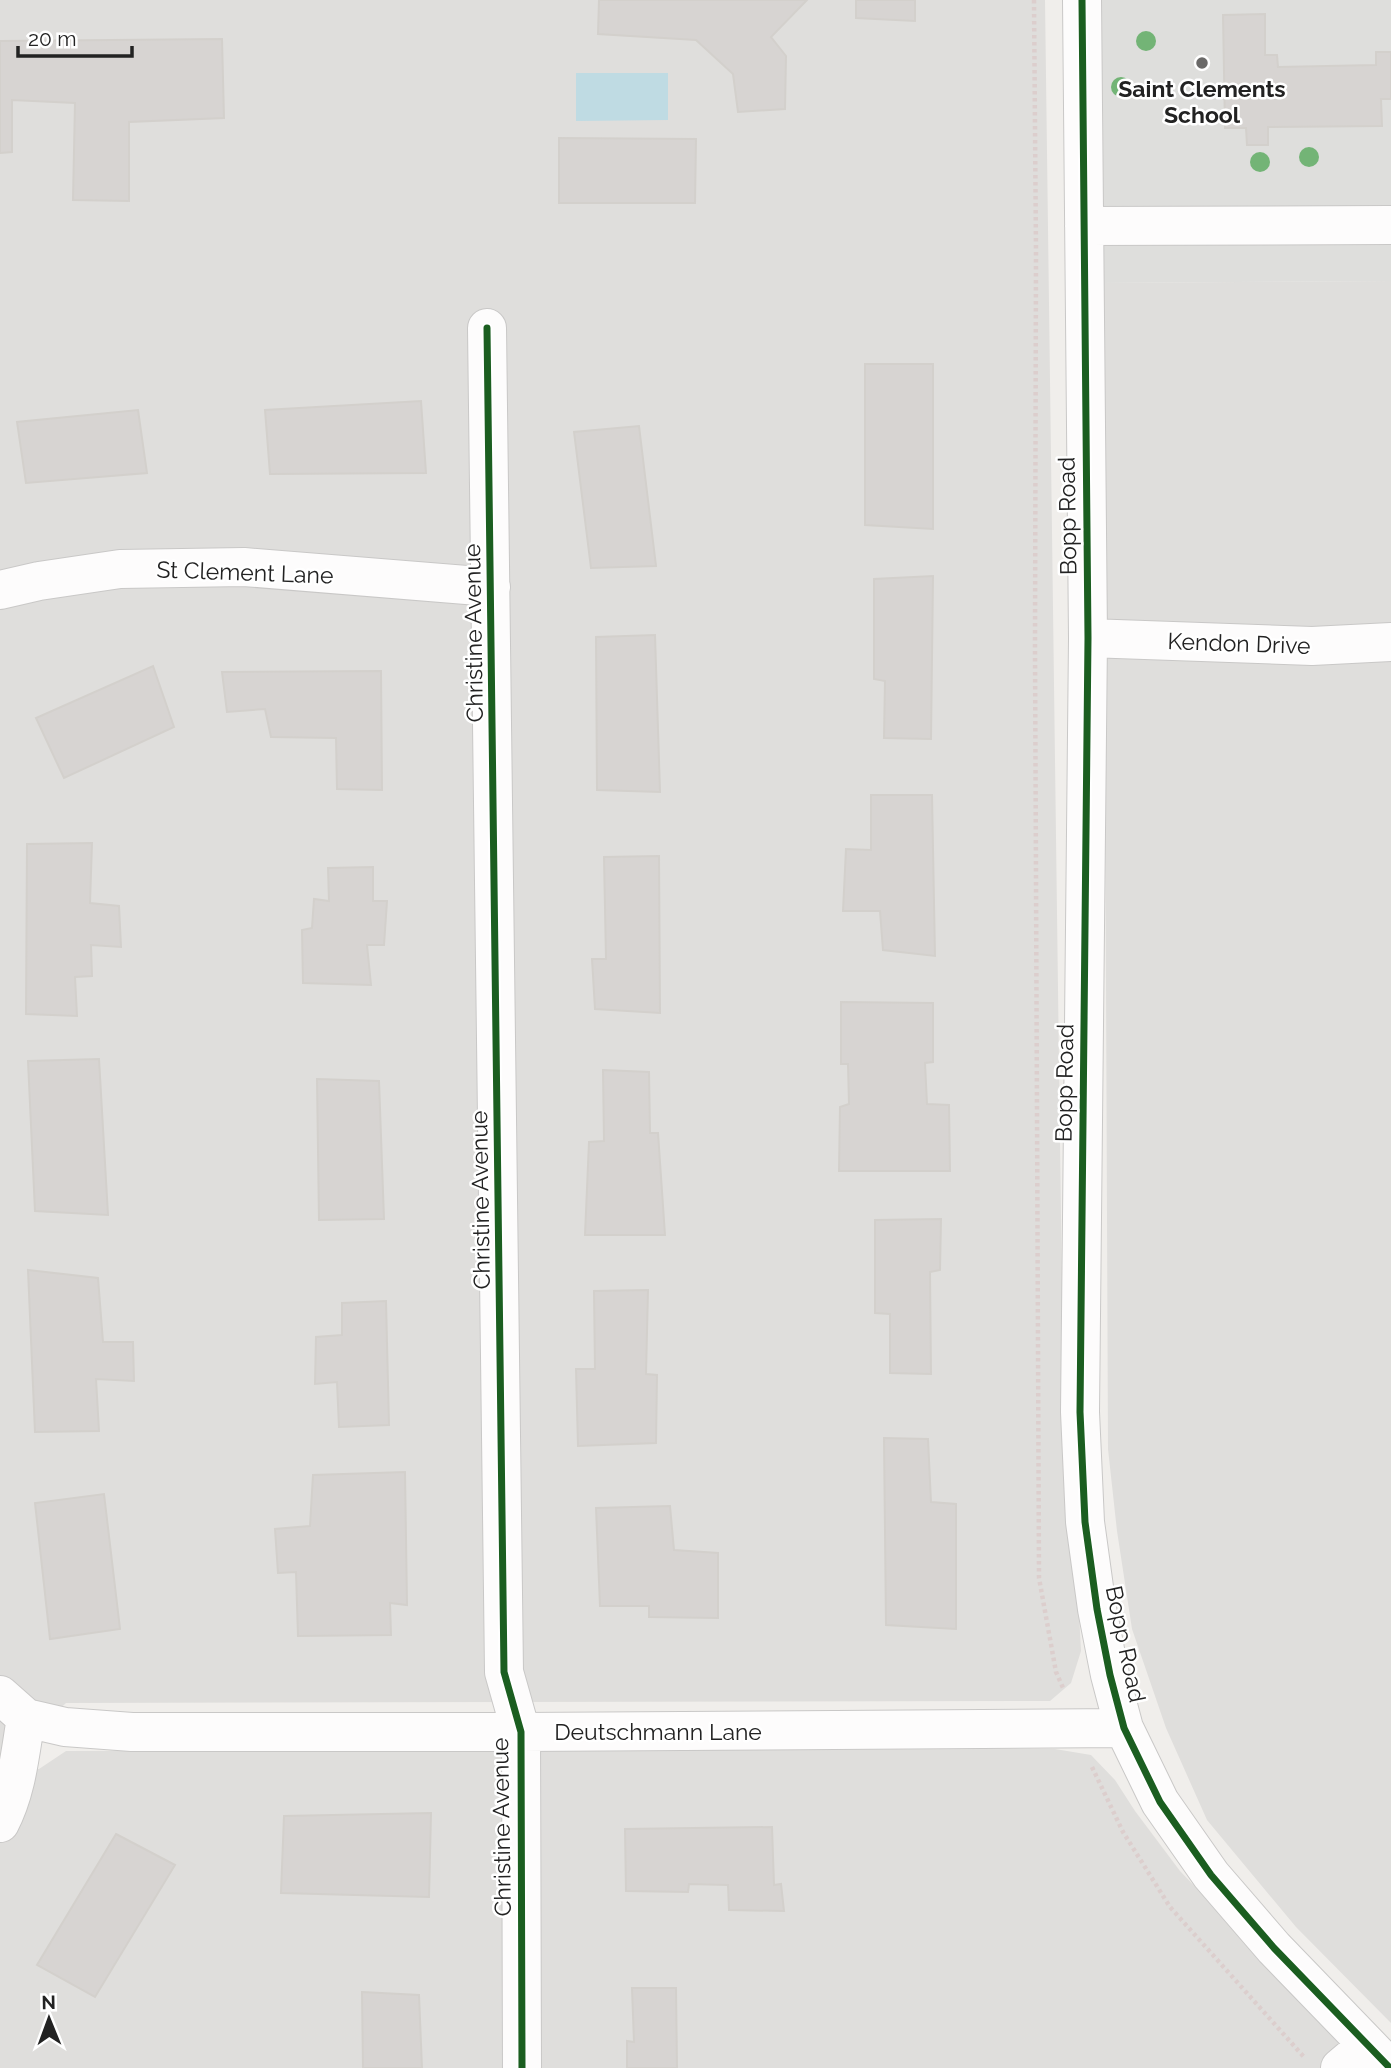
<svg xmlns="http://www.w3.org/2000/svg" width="1391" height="2068" font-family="Raleway,sans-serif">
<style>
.residential{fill:#dfdedc}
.religious{fill:#dededc}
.water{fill:#bfdbe3}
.building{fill:#d7d4d2;stroke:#d3d0cc;stroke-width:2}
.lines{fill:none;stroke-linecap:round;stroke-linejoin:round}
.minor-casing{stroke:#c9c8c7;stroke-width:40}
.path{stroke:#dccecd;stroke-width:4.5;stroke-dasharray:3.5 3.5;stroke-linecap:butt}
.minor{stroke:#fdfcfc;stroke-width:38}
.cycleway-casing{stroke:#fff;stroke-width:11}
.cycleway{stroke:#1b5e20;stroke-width:7}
.tree{fill:#73b476}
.poi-dot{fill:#6a6968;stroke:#fff;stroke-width:2.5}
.labels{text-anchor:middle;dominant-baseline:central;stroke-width:5;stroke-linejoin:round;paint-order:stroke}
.poi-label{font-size:23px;font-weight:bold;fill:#222;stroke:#fff}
.street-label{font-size:23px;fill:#222;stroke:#fff}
</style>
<rect width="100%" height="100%" fill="#f0eeeb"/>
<!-- residential -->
<path class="residential" d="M 0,0 L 1045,0 L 1062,1292 L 1081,1651 L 1071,1683 L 1050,1701 L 66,1703 L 0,1764 Z
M 1391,281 L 1391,2023 L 1296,1927 L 1207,1820 L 1166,1728 L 1132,1629 L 1117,1531 L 1108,1449 L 1103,283 Z
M 1055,1749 L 1091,1755 L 1115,1780 L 1135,1811 L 1180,1871 L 1369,2068 L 0,2068 L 0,1765 L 39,1769 L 66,1751 Z"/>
<!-- religious -->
<path class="religious" d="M 1101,0 L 1391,0 L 1391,281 L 1103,283 Z"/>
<!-- water -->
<path class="water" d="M 576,73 L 668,73 L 668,120 L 576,121 Z"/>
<!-- building -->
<path class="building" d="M 599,0 L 807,0 L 771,37 L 786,56 L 785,109 L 738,112 L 733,74 L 696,40 L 598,34 Z
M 856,0 L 915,0 L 915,21 L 856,18 Z
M 1265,14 L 1265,55 L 1277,55 L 1278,67 L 1376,65 L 1376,52 L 1391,52 L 1391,99 L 1381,99 L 1382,126 L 1268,127 L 1268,145 L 1247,145 L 1246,128 L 1225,128 L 1223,15 Z
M 222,39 L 224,118 L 129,122 L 129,201 L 73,200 L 75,103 L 12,100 L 12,152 L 0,153 L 0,41 Z
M 559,138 L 696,139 L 695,203 L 559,203 Z
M 865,364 L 933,364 L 933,529 L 865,525 Z
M 421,401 L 426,473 L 270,474 L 265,410 Z
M 138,410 L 147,473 L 26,483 L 17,422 Z
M 639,426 L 656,566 L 591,568 L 574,432 Z
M 933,576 L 931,739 L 884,738 L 885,681 L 874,679 L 874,579 Z
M 655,635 L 660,792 L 597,790 L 596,637 Z
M 153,666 L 174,727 L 64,778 L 36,718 Z
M 381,671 L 382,790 L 337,789 L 336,738 L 271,737 L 265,709 L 227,712 L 222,672 Z
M 871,795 L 932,795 L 935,956 L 883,950 L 880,911 L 843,911 L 846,849 L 871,850 Z
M 92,843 L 90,903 L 119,906 L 121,947 L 91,945 L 92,976 L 75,977 L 77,1016 L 26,1014 L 27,844 Z
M 659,856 L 660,1013 L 595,1009 L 592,959 L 606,959 L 604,857 Z
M 373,867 L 373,901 L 387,901 L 384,945 L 367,945 L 371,985 L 303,983 L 302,930 L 312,928 L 314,899 L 329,901 L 328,868 Z
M 841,1002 L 933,1003 L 933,1062 L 925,1063 L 927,1104 L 949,1105 L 950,1171 L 839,1171 L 840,1107 L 849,1104 L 848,1064 L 841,1064 Z
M 99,1059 L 108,1215 L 35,1211 L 28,1061 Z
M 603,1070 L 649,1072 L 650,1133 L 658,1133 L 665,1235 L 585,1235 L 589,1142 L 604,1141 Z
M 317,1079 L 379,1081 L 384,1219 L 319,1220 Z
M 941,1219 L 940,1270 L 930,1272 L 931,1374 L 890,1373 L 890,1314 L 875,1313 L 875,1220 Z
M 28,1270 L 98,1278 L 103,1342 L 133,1342 L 134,1381 L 96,1379 L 99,1431 L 35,1432 Z
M 648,1290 L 646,1374 L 657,1375 L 656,1443 L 578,1446 L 576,1369 L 595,1369 L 594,1291 Z
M 386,1301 L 389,1425 L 339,1427 L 337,1382 L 315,1384 L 316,1337 L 342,1335 L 342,1303 Z
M 884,1438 L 928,1439 L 931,1502 L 956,1504 L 956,1629 L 886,1625 Z
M 405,1472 L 407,1605 L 390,1603 L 391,1635 L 298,1636 L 296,1572 L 278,1573 L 275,1529 L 310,1526 L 313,1475 Z
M 104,1494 L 120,1629 L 50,1639 L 35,1503 Z
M 670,1506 L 674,1550 L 718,1553 L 718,1618 L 649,1617 L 649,1606 L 600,1606 L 596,1508 Z
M 431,1813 L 429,1897 L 281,1893 L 284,1816 Z
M 772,1827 L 774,1885 L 781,1884 L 784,1911 L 729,1910 L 728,1885 L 689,1884 L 688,1892 L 626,1891 L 625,1829 Z
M 116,1834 L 175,1865 L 95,1997 L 37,1965 Z
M 632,1988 L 676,1988 L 677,2068 L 627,2068 L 627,2041 L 634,2042 Z
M 362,1992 L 419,1995 L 422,2068 L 363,2068 Z"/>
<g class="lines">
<defs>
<path id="minor" d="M 1082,0 L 1088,638 L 1080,1412 L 1085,1522 L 1097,1609 L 1110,1675 L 1124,1728 L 1160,1802 L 1211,1875 L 1274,1948 L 1390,2068
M 1084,226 L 1391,225
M 487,328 L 504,1672 L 521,1732 L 522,2068
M 0,590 L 39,581 L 120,569 L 244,567 L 491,587
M 1088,638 L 1312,646 L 1391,642
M 0,1695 L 26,1718 L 65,1727 L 132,1732 L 521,1732 L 1124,1728
M 0,1823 C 17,1791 20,1753 26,1718
M 1340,2068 L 1367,2045"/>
</defs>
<!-- minor casing -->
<use href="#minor" class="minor-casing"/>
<!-- path -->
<path class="path" d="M 1034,0 L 1036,251 L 1035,647 L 1039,1578 L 1056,1672 L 1064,1690
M 1092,1767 L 1123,1832 L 1170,1907 L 1304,2057"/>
<!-- minor -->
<use href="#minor" class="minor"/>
<defs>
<path id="cycleway" d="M 1082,0 L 1088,638 L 1080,1412 L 1085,1522 L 1097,1609 L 1110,1675 L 1124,1728 L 1160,1802 L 1211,1875 L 1274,1948 L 1390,2068
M 487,328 L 504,1672 L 521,1732 L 522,2068"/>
</defs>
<!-- cycleway casing -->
<use href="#cycleway" class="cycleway-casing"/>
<!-- cycleway -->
<use href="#cycleway" class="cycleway"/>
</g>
<!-- trees -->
<g class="tree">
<circle cx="1146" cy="41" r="10"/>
<circle cx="1121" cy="87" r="10"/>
<circle cx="1309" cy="157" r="10"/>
<circle cx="1260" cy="162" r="10"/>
</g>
<!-- markers -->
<circle class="poi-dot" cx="1202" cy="63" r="7"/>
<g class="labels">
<!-- poi labels -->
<g class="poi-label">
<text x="1202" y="88">Saint Clements<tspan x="1202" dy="26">School</tspan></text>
</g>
<!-- street labels -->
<g class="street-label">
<text transform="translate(1067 516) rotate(-91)">Bopp Road</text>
<text transform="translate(245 572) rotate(2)">St Clement Lane</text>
<text transform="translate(473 633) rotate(-91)">Christine Avenue</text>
<text transform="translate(1239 643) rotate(2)">Kendon Drive</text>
<text transform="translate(1064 1083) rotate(-89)">Bopp Road</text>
<text transform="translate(480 1200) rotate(-91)">Christine Avenue</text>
<text transform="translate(1126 1644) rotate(78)">Bopp Road</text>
<text x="658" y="1731">Deutschmann Lane</text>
<text transform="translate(501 1827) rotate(-91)">Christine Avenue</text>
</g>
</g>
<!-- north arrow -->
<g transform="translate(49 2019) rotate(359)" stroke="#ffffff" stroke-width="5" paint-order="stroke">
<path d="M0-5L12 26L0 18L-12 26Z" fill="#222222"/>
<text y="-10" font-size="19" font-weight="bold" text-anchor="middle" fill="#222222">N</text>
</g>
<!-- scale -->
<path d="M18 46v10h114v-10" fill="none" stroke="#222222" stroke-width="3.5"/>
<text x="28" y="46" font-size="21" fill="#222222" stroke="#ffffff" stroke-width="5" paint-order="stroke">20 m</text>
</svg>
